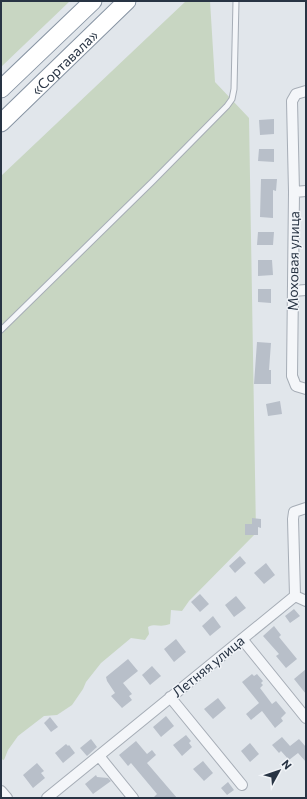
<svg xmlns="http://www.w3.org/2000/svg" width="307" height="799" font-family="Commissioner,sans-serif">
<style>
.green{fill:#c8d6c2}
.building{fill:#b8bfc9}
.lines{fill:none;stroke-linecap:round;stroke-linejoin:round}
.service-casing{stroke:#a6adb6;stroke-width:7}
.minor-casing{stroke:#a6adb6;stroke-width:12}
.trunk-casing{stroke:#8794a3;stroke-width:19}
.service{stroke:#f4f6f9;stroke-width:5}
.minor{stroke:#f4f6f9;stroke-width:10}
.trunk{stroke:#fff;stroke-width:17}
.labels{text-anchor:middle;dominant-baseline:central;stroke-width:3;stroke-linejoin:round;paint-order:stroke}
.street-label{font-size:14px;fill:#283444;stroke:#f1f4f8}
</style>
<rect width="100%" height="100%" fill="#e1e6eb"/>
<!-- green -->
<path class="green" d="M 1,1 L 70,1 L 1,67 Z
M 186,1 L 210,1 L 215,82 L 249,118 L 256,533 L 189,601 L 182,611 L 171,610 L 170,624 C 159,628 156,623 148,627 L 149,634 L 145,640 L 131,638 L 101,663 L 86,682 L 83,689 L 72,705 L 57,715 L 44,716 L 18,736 L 8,750 L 4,760 L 1,759 L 1,176 Z"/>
<!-- building -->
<path class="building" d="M 274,119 L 274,134 L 260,135 L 259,120 Z
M 259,149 L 274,149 L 274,162 L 258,161 Z
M 261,179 L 277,179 L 276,191 L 273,190 L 273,218 L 260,217 Z
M 258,232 L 274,232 L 273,245 L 257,245 Z
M 258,260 L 272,260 L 273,275 L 258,276 Z
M 258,289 L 271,289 L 271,303 L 258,302 Z
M 257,342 L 271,343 L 269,370 L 271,370 L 271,384 L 254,384 Z
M 280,401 L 282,414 L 268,416 L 266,404 Z
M 252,518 L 261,519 L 261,528 L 258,527 L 258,535 L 245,535 L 245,524 L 252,524 Z
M 240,556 L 246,563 L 235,573 L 229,566 Z
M 266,563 L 275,575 L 264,584 L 254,573 Z
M 200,594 L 209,604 L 200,612 L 191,602 Z
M 236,596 L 246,608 L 234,617 L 225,605 Z
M 294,609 L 300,616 L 290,623 L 285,616 Z
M 213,616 L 221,627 L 210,636 L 202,626 Z
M 274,626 L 281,635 L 279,637 L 297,659 L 286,668 L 276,656 L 279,654 L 263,636 Z
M 176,639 L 186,652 L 174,662 L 164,649 Z
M 128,659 L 138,671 L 123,683 L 132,694 L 129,696 L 132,700 L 122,708 L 111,696 L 115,693 L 107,681 L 106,677 Z
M 152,666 L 161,676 L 150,685 L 142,675 Z
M 306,669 L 306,694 L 294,679 Z
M 252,674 L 254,676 L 257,674 L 263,681 L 261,683 L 263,685 L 260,688 L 272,704 L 276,701 L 286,713 L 281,718 L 283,721 L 275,728 L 262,711 L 251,720 L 246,714 L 259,703 L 242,682 Z
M 218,698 L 226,708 L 213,719 L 204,709 Z
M 166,716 L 174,726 L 161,737 L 153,727 Z
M 50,717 L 58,727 L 51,732 L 44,723 Z
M 186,735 L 191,741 L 189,743 L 192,747 L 182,756 L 173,745 Z
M 282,737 L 290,746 L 299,739 L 306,747 L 306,762 L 298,753 L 289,760 L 281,751 L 279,753 L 272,745 Z
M 91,739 L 97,747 L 87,756 L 80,748 Z
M 136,741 L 147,754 L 152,750 L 156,755 L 147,763 L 177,798 L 153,798 L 157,794 L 131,763 L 128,766 L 119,755 Z
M 250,743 L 259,754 L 250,762 L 241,751 Z
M 66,744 L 68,746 L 69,745 L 75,753 L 63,763 L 55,753 Z
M 203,761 L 213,773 L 204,781 L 193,769 Z
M 37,763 L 44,771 L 41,773 L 45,778 L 33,788 L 23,775 Z
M 96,775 L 97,777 L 108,778 L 111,781 L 93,794 L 85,784 Z
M 228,782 L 234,790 L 227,795 L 221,788 Z"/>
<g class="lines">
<defs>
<path id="service" d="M 1,330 L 152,182 L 227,106 L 232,99 L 234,89 L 236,1"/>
<path id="minor" d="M 306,91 L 296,94 L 292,101 L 294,192 L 292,376 L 296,386 L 306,389
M 294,192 L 306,191
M 293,291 L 306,290
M 295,596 L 306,601
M 242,639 L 306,718
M 170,697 L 242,785
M 99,756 L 133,798
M 1,791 L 7,798
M 47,798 L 295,596 L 293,519 L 294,512 L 306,508"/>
<g id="trunk">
<path d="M 1,89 L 93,1"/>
<path id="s1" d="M 1,123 L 127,1"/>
</g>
</defs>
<!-- service casing -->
<use href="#service" class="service-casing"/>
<!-- minor casing -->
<use href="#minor" class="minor-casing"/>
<!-- trunk casing -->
<use href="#trunk" class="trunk-casing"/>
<!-- service -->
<use href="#service" class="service"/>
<!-- minor -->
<use href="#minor" class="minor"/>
<!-- trunk -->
<use href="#trunk" class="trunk"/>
</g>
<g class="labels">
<!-- street labels -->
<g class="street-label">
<text stroke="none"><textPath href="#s1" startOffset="88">«Сортавала»</textPath></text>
<text transform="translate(293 261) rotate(-89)">Моховая улица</text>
<text transform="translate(208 666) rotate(-39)">Летняя улица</text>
</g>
</g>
<!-- border -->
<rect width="307" height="799" fill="none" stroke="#283444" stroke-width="4"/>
<!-- north arrow -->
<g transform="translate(279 771) rotate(50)" stroke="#f1f4f8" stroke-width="3" paint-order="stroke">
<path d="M0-3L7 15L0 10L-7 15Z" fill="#283444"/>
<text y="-6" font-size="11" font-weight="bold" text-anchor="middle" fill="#283444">N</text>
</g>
</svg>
